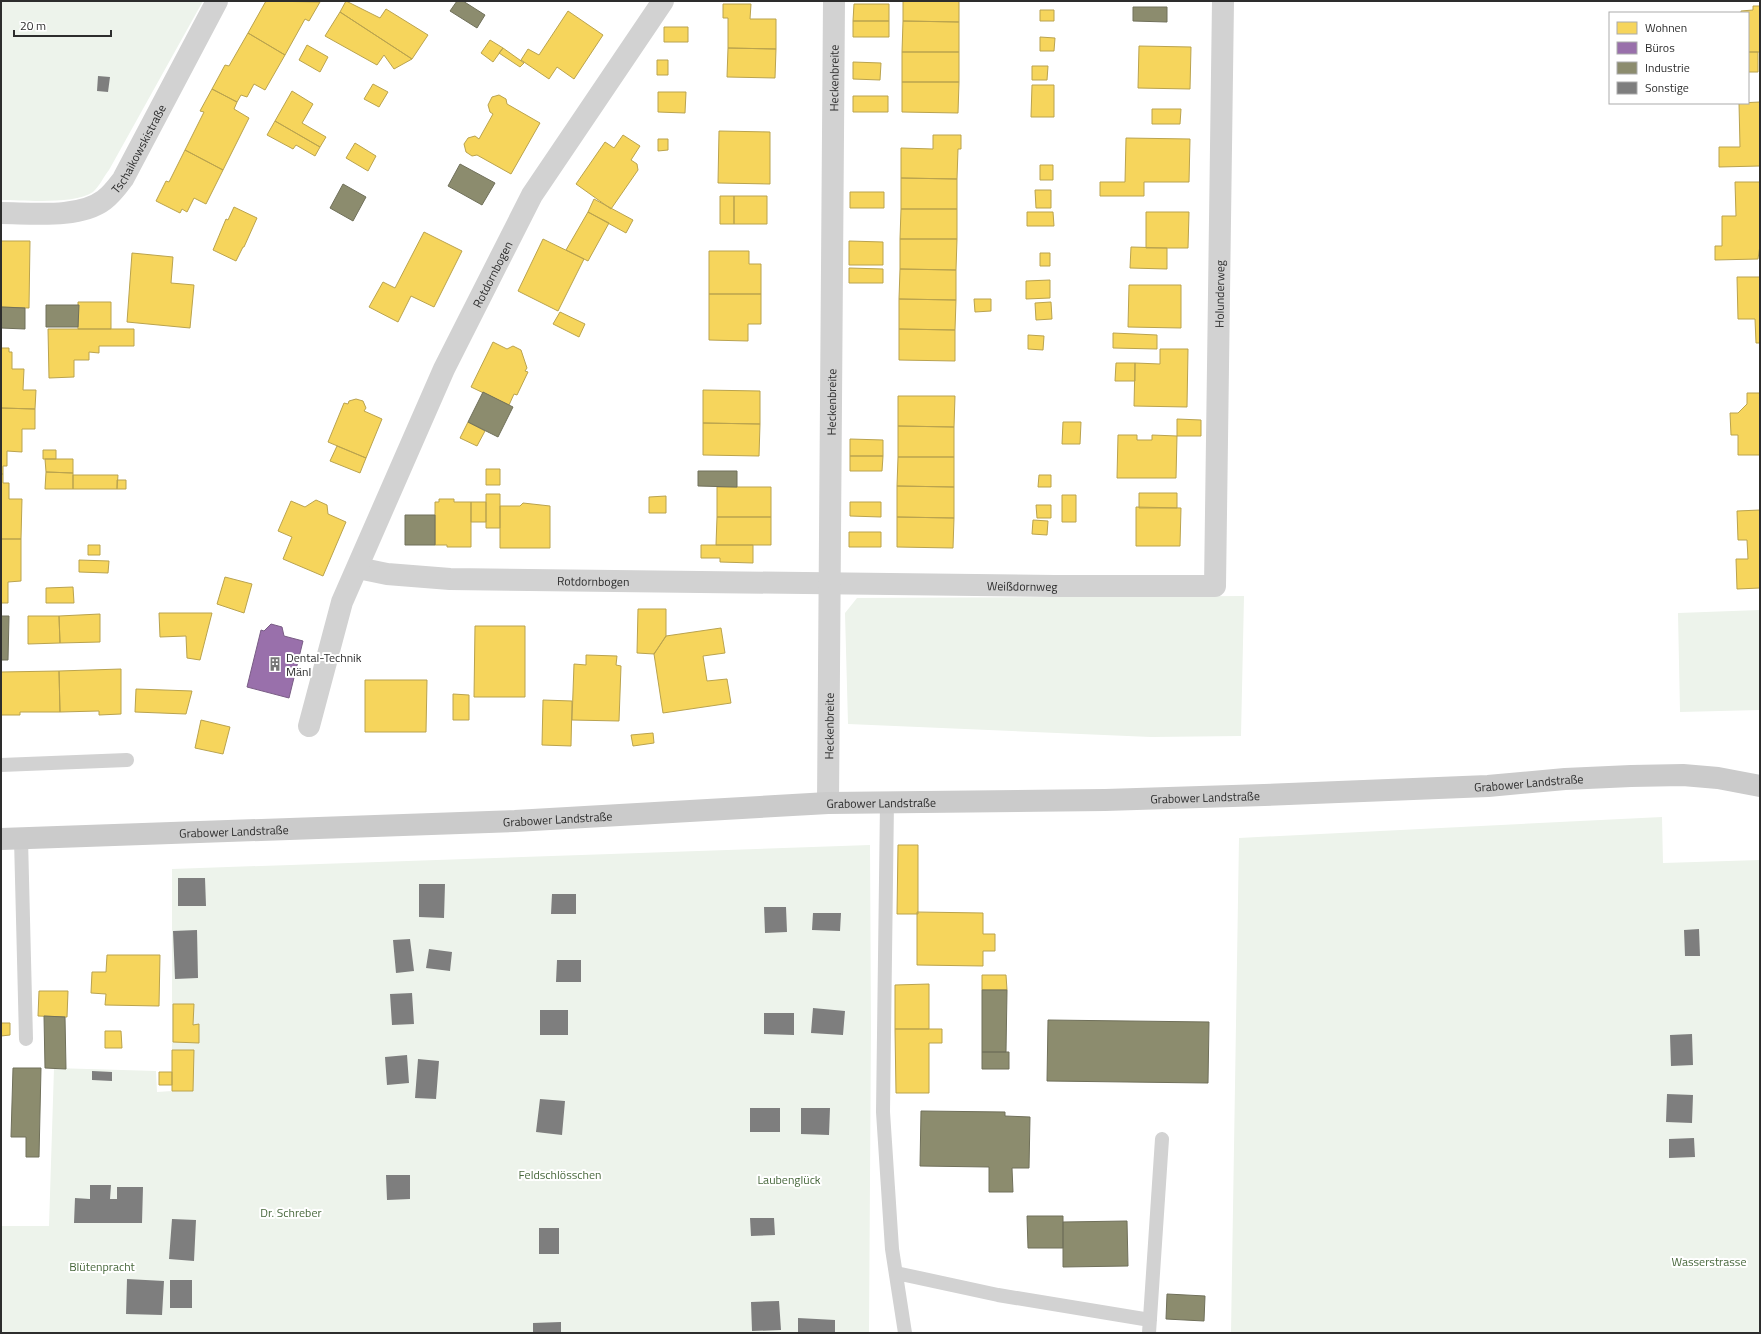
<svg xmlns="http://www.w3.org/2000/svg" width="1761" height="1334" font-family="'Titillium Web',sans-serif">
<style>
.green{fill:#edf3eb}
.homes{fill:#f6d55c;stroke:#baa34e}
.offices{fill:#9970ab;stroke:#795c85}
.industry{fill:#8c8c6e;stroke:#70705a}
.building{fill:#7e7e7e}
.lines{fill:none;stroke-linecap:round;stroke-linejoin:round}
.service{stroke:#d2d2d2;stroke-width:14}
.minor{stroke:#d2d2d2;stroke-width:22}
.secondary{stroke:#cbcbcb;stroke-width:22}
.labels{text-anchor:middle;dominant-baseline:central;stroke-width:4;stroke-linejoin:round;paint-order:stroke}
.street-label{font-size:12px;fill:#2d2d2d;stroke:#fff}
.poi-label{font-size:12px;fill:#2d2d2d;stroke:#fff;text-anchor:start}
.park-label{font-size:12px;fill:#47673b;stroke:#fff}
</style>
<rect width="100%" height="100%" fill="#fff"/>
<!-- green -->
<path class="green" d="M 1,1 L 203,1 L 109,170 C 104,176 99,187 93,192 C 74,205 24,200 1,200 Z
M 1244,596 L 1241,736 L 1151,737 L 848,724 L 845,613 L 857,598 Z
M 1760,610 L 1760,710 L 1680,712 L 1678,613 Z
M 1662,817 L 1663,863 L 1760,860 L 1760,1333 L 1231,1333 L 1239,838 Z
M 870,845 L 871,1029 L 869,1333 L 1,1333 L 1,1226 L 49,1226 L 54,1068 L 156,1071 L 157,1092 L 172,1091 L 172,869 Z"/>
<!-- homes -->
<path class="homes" d="M 266,1 L 320,2 L 309,21 L 305,19 L 285,55 L 248,33 Z
M 346,1 L 380,18 L 386,9 L 428,35 L 412,59 L 340,12 Z
M 903,1 L 959,1 L 959,22 L 903,21 Z
M 723,4 L 751,4 L 750,19 L 776,19 L 776,49 L 728,48 L 728,18 L 723,18 Z
M 854,4 L 889,4 L 889,21 L 853,21 Z
M 1753,6 L 1760,6 L 1760,52 L 1748,52 L 1748,13 L 1741,13 L 1741,11 L 1753,10 Z
M 1040,10 L 1054,10 L 1054,21 L 1040,21 Z
M 568,11 L 603,35 L 574,79 L 557,67 L 549,79 L 521,60 L 528,49 L 539,55 Z
M 340,12 L 412,59 L 394,69 L 384,55 L 377,65 L 325,36 Z
M 853,21 L 889,21 L 889,37 L 853,37 Z
M 903,21 L 959,22 L 959,52 L 902,52 Z
M 664,27 L 688,27 L 688,42 L 664,42 Z
M 248,33 L 285,55 L 265,90 L 254,84 L 247,97 L 241,95 L 237,102 L 212,89 L 225,65 L 229,66 Z
M 1040,37 L 1055,38 L 1054,51 L 1040,51 Z
M 490,40 L 503,48 L 493,62 L 481,53 Z
M 307,45 L 328,57 L 320,72 L 299,60 Z
M 1139,46 L 1191,47 L 1190,89 L 1138,88 Z
M 503,48 L 524,63 L 520,67 L 499,53 Z
M 728,48 L 776,49 L 775,78 L 727,77 Z
M 902,52 L 959,52 L 959,82 L 902,82 Z
M 1748,52 L 1758,52 L 1758,72 L 1748,72 Z
M 657,60 L 668,60 L 668,75 L 657,75 Z
M 853,62 L 881,63 L 880,80 L 853,79 Z
M 1032,66 L 1048,66 L 1047,80 L 1032,80 Z
M 902,82 L 959,82 L 958,113 L 902,112 Z
M 373,84 L 388,92 L 379,107 L 364,99 Z
M 1032,85 L 1054,85 L 1054,117 L 1031,117 Z
M 212,89 L 237,102 L 234,109 L 249,118 L 223,170 L 185,150 L 204,112 L 200,111 Z
M 292,91 L 313,104 L 302,123 L 326,137 L 320,147 L 275,121 Z
M 658,92 L 686,92 L 685,113 L 658,112 Z
M 499,95 L 506,99 L 507,104 L 540,123 L 511,174 L 477,155 L 472,156 L 466,152 L 464,144 L 468,138 L 475,136 L 479,139 L 493,114 L 490,112 L 488,105 L 492,97 Z
M 853,96 L 888,96 L 888,112 L 853,112 Z
M 1760,102 L 1760,166 L 1719,167 L 1719,147 L 1740,147 L 1739,103 Z
M 1152,109 L 1181,109 L 1180,124 L 1152,124 Z
M 275,121 L 320,147 L 315,156 L 296,145 L 293,149 L 267,135 Z
M 719,131 L 770,132 L 770,184 L 718,183 Z
M 623,135 L 640,146 L 631,160 L 637,164 L 638,170 L 611,209 L 576,184 L 605,142 L 614,148 Z
M 933,135 L 961,135 L 961,149 L 958,149 L 957,179 L 901,178 L 901,148 L 933,149 Z
M 1126,138 L 1190,139 L 1189,182 L 1144,182 L 1144,196 L 1100,196 L 1100,182 L 1125,182 Z
M 658,139 L 668,139 L 668,150 L 658,151 Z
M 355,143 L 376,156 L 368,171 L 346,158 Z
M 185,150 L 223,170 L 206,204 L 194,198 L 187,212 L 182,209 L 180,213 L 156,201 L 166,181 L 169,182 Z
M 1040,165 L 1053,165 L 1053,180 L 1040,180 Z
M 901,178 L 957,179 L 957,209 L 901,209 Z
M 1735,182 L 1760,182 L 1760,245 L 1758,259 L 1715,260 L 1715,246 L 1722,246 L 1722,216 L 1736,216 Z
M 1035,190 L 1051,190 L 1051,208 L 1036,208 Z
M 850,192 L 884,192 L 884,208 L 850,208 Z
M 720,196 L 734,196 L 734,224 L 720,224 Z
M 734,196 L 767,196 L 767,224 L 734,224 Z
M 594,199 L 633,220 L 626,233 L 588,212 Z
M 234,207 L 257,218 L 244,247 L 243,247 L 236,261 L 213,250 L 226,219 L 228,220 Z
M 901,209 L 957,209 L 957,239 L 900,239 Z
M 588,212 L 609,223 L 588,261 L 566,250 Z
M 1027,212 L 1053,212 L 1054,226 L 1027,226 Z
M 1146,212 L 1189,212 L 1188,248 L 1146,248 Z
M 424,232 L 462,251 L 434,307 L 411,296 L 398,322 L 369,307 L 383,282 L 395,288 Z
M 543,239 L 584,259 L 558,311 L 518,291 Z
M 900,239 L 957,239 L 956,270 L 900,269 Z
M 1,241 L 30,241 L 29,308 L 1,307 Z
M 849,241 L 883,242 L 883,265 L 849,265 Z
M 1131,247 L 1167,248 L 1167,269 L 1130,268 Z
M 709,251 L 749,251 L 749,264 L 761,264 L 761,294 L 709,294 Z
M 132,253 L 173,257 L 171,283 L 194,285 L 190,328 L 127,322 Z
M 1040,253 L 1050,253 L 1050,266 L 1040,266 Z
M 849,268 L 883,269 L 883,283 L 849,283 Z
M 900,269 L 956,270 L 956,300 L 899,299 Z
M 1737,277 L 1760,277 L 1760,343 L 1756,343 L 1755,319 L 1738,319 Z
M 1050,280 L 1050,298 L 1026,299 L 1026,281 Z
M 1129,285 L 1181,285 L 1181,328 L 1128,327 Z
M 709,294 L 761,294 L 761,324 L 748,324 L 748,341 L 709,340 Z
M 899,299 L 956,300 L 955,330 L 899,329 Z
M 974,299 L 991,299 L 991,311 L 975,312 Z
M 78,302 L 111,302 L 111,329 L 78,329 Z
M 1051,302 L 1052,319 L 1036,320 L 1035,303 Z
M 560,312 L 585,324 L 579,337 L 553,324 Z
M 48,329 L 134,329 L 134,346 L 99,346 L 99,353 L 89,352 L 89,360 L 74,360 L 74,377 L 49,378 Z
M 899,329 L 955,330 L 955,361 L 899,360 Z
M 1113,333 L 1157,335 L 1157,349 L 1113,348 Z
M 1028,335 L 1044,336 L 1043,350 L 1028,349 Z
M 493,342 L 507,349 L 513,346 L 521,350 L 527,368 L 525,371 L 528,372 L 517,395 L 514,394 L 509,405 L 471,387 Z
M 1,348 L 9,348 L 9,352 L 12,352 L 12,369 L 24,369 L 23,390 L 36,390 L 35,409 L 1,408 Z
M 1160,349 L 1188,349 L 1187,407 L 1134,406 L 1135,363 L 1160,364 Z
M 1116,363 L 1135,363 L 1135,381 L 1115,381 Z
M 703,390 L 760,391 L 760,424 L 703,423 Z
M 1747,393 L 1760,393 L 1760,455 L 1738,455 L 1738,435 L 1731,435 L 1730,413 L 1738,413 L 1747,404 Z
M 898,396 L 955,396 L 954,427 L 898,426 Z
M 356,399 L 363,401 L 366,408 L 364,411 L 382,419 L 366,458 L 328,442 L 344,403 L 348,404 L 349,401 Z
M 1,408 L 35,409 L 35,429 L 22,429 L 22,452 L 7,451 L 7,466 L 3,466 L 3,474 L 1,474 Z
M 1177,419 L 1201,420 L 1201,436 L 1177,436 Z
M 468,422 L 485,431 L 477,446 L 460,438 Z
M 1063,422 L 1081,422 L 1080,444 L 1062,444 Z
M 703,423 L 760,424 L 759,456 L 703,455 Z
M 898,426 L 954,427 L 954,457 L 898,457 Z
M 1118,435 L 1137,435 L 1137,440 L 1152,440 L 1152,435 L 1177,436 L 1176,478 L 1117,478 Z
M 850,439 L 883,440 L 883,456 L 850,456 Z
M 337,446 L 366,458 L 360,473 L 330,461 Z
M 43,450 L 56,450 L 56,459 L 43,459 Z
M 850,456 L 883,456 L 882,471 L 850,471 Z
M 898,457 L 954,457 L 954,487 L 897,486 Z
M 45,459 L 73,459 L 73,473 L 46,472 Z
M 486,469 L 500,469 L 500,485 L 486,485 Z
M 46,472 L 73,473 L 73,489 L 45,489 Z
M 1,474 L 3,474 L 3,483 L 9,483 L 9,499 L 22,499 L 21,539 L 1,539 Z
M 73,475 L 118,475 L 117,489 L 73,489 Z
M 1039,475 L 1051,475 L 1051,487 L 1038,487 Z
M 117,480 L 126,480 L 126,489 L 117,489 Z
M 897,486 L 954,487 L 954,518 L 897,517 Z
M 717,487 L 771,487 L 771,517 L 717,517 Z
M 1139,493 L 1177,493 L 1177,508 L 1139,508 Z
M 486,494 L 500,494 L 500,528 L 486,528 Z
M 1062,495 L 1076,495 L 1076,522 L 1062,522 Z
M 666,496 L 666,513 L 649,513 L 649,497 Z
M 439,499 L 454,499 L 454,502 L 471,502 L 471,547 L 447,547 L 447,545 L 435,545 L 435,502 L 439,502 Z
M 316,500 L 327,505 L 328,514 L 346,522 L 323,576 L 283,559 L 292,537 L 278,531 L 291,501 L 305,507 Z
M 471,502 L 486,502 L 486,522 L 471,522 Z
M 850,502 L 881,502 L 881,517 L 850,516 Z
M 523,503 L 550,506 L 550,548 L 500,548 L 500,506 L 520,506 Z
M 1036,505 L 1051,505 L 1051,518 L 1037,518 Z
M 1136,507 L 1181,508 L 1180,546 L 1136,546 Z
M 1760,510 L 1760,588 L 1737,589 L 1736,559 L 1748,559 L 1747,540 L 1738,540 L 1737,511 Z
M 717,517 L 771,517 L 771,545 L 716,545 Z
M 897,517 L 954,518 L 953,548 L 897,547 Z
M 1033,520 L 1048,521 L 1047,535 L 1032,534 Z
M 849,532 L 881,532 L 881,547 L 849,547 Z
M 1,539 L 21,539 L 21,581 L 8,582 L 8,603 L 1,603 Z
M 88,545 L 100,545 L 100,555 L 88,555 Z
M 701,545 L 753,545 L 753,563 L 720,562 L 720,558 L 701,558 Z
M 79,560 L 109,561 L 108,573 L 79,572 Z
M 225,577 L 252,584 L 244,613 L 217,604 Z
M 73,587 L 74,603 L 46,603 L 46,588 Z
M 638,609 L 666,609 L 666,636 L 654,654 L 637,653 Z
M 159,613 L 212,613 L 200,660 L 187,658 L 186,636 L 160,637 Z
M 100,614 L 100,642 L 60,643 L 59,616 Z
M 28,616 L 59,616 L 60,643 L 28,644 Z
M 475,626 L 525,626 L 525,697 L 474,697 Z
M 721,628 L 725,653 L 703,656 L 707,681 L 727,679 L 731,703 L 663,713 L 654,654 L 666,636 Z
M 586,655 L 617,656 L 616,665 L 621,666 L 619,721 L 572,720 L 574,664 L 586,665 Z
M 121,669 L 121,714 L 99,715 L 99,711 L 60,712 L 59,671 Z
M 59,671 L 60,712 L 20,712 L 20,715 L 1,715 L 1,672 Z
M 365,680 L 427,680 L 426,732 L 365,732 Z
M 136,689 L 192,691 L 186,714 L 135,712 Z
M 453,694 L 469,695 L 469,720 L 453,720 Z
M 543,700 L 572,701 L 571,746 L 542,745 Z
M 201,720 L 230,727 L 223,754 L 195,748 Z
M 653,733 L 654,743 L 633,746 L 631,735 Z
M 898,845 L 918,845 L 918,914 L 897,914 Z
M 917,912 L 983,913 L 983,934 L 995,934 L 995,951 L 983,951 L 983,966 L 917,965 Z
M 107,955 L 160,955 L 159,1006 L 105,1005 L 106,994 L 91,993 L 92,972 L 106,972 Z
M 982,975 L 1006,975 L 1007,990 L 982,990 Z
M 929,984 L 929,1029 L 895,1029 L 895,985 Z
M 39,991 L 68,991 L 67,1017 L 38,1016 Z
M 173,1004 L 194,1004 L 193,1025 L 199,1024 L 199,1043 L 173,1042 Z
M 1,1016 L 1,1023 L 10,1023 L 10,1035 L 1,1036 L 1,1040 Z
M 895,1029 L 942,1029 L 942,1043 L 929,1043 L 929,1093 L 896,1093 Z
M 105,1031 L 121,1031 L 122,1048 L 105,1048 Z
M 172,1050 L 194,1050 L 193,1091 L 172,1091 Z
M 159,1072 L 172,1072 L 172,1085 L 159,1085 Z"/>
<!-- offices -->
<path class="offices" d="M 271,624 L 282,627 L 284,636 L 303,641 L 289,698 L 247,687 L 261,630 L 264,631 Z"/>
<!-- industry -->
<path class="industry" d="M 457,1 L 463,1 L 485,15 L 477,28 L 450,11 Z
M 1133,7 L 1167,7 L 1167,22 L 1133,21 Z
M 460,164 L 495,183 L 482,205 L 448,186 Z
M 343,184 L 366,197 L 353,221 L 330,208 Z
M 46,305 L 79,305 L 78,327 L 46,327 Z
M 1,307 L 25,308 L 25,329 L 1,328 Z
M 483,392 L 513,407 L 498,437 L 468,422 Z
M 698,471 L 737,471 L 737,487 L 698,486 Z
M 405,515 L 435,515 L 435,545 L 405,545 Z
M 1,616 L 9,616 L 8,660 L 1,660 Z
M 982,990 L 1007,990 L 1006,1052 L 982,1052 Z
M 44,1016 L 65,1017 L 66,1069 L 45,1068 Z
M 1048,1020 L 1209,1022 L 1208,1083 L 1047,1081 Z
M 982,1052 L 1009,1052 L 1009,1069 L 982,1069 Z
M 13,1068 L 41,1068 L 39,1157 L 26,1157 L 26,1137 L 11,1137 Z
M 921,1111 L 1005,1112 L 1005,1116 L 1030,1117 L 1029,1168 L 1012,1168 L 1013,1192 L 989,1192 L 989,1167 L 920,1166 Z
M 1027,1216 L 1063,1216 L 1063,1248 L 1028,1248 Z
M 1127,1221 L 1128,1266 L 1063,1267 L 1063,1222 Z
M 1167,1294 L 1205,1296 L 1204,1321 L 1166,1319 Z"/>
<!-- building -->
<path class="building" d="M 98,76 L 110,77 L 108,92 L 97,91 Z
M 178,878 L 205,878 L 206,906 L 178,906 Z
M 419,884 L 445,884 L 444,918 L 419,917 Z
M 552,894 L 576,894 L 576,914 L 551,914 Z
M 764,907 L 786,907 L 787,932 L 765,933 Z
M 813,913 L 841,913 L 840,931 L 812,930 Z
M 1699,929 L 1700,956 L 1685,956 L 1684,930 Z
M 197,930 L 198,978 L 175,979 L 173,931 Z
M 410,939 L 414,971 L 396,973 L 393,940 Z
M 429,949 L 452,952 L 450,971 L 426,968 Z
M 557,960 L 581,960 L 581,982 L 556,982 Z
M 412,993 L 414,1024 L 392,1025 L 390,994 Z
M 813,1008 L 845,1011 L 843,1035 L 811,1033 Z
M 540,1010 L 568,1010 L 568,1035 L 540,1035 Z
M 764,1013 L 794,1013 L 794,1035 L 764,1034 Z
M 1692,1034 L 1693,1065 L 1671,1066 L 1670,1035 Z
M 407,1055 L 409,1083 L 387,1085 L 385,1057 Z
M 418,1059 L 439,1061 L 436,1099 L 415,1098 Z
M 92,1071 L 112,1072 L 112,1081 L 92,1080 Z
M 1667,1094 L 1693,1095 L 1692,1123 L 1666,1122 Z
M 540,1099 L 565,1101 L 562,1135 L 536,1132 Z
M 750,1108 L 780,1108 L 780,1132 L 750,1132 Z
M 801,1108 L 830,1108 L 829,1135 L 801,1134 Z
M 1694,1138 L 1695,1157 L 1669,1158 L 1669,1139 Z
M 386,1175 L 410,1175 L 410,1199 L 387,1200 Z
M 90,1185 L 111,1185 L 110,1199 L 117,1199 L 117,1187 L 143,1187 L 142,1223 L 74,1223 L 75,1198 L 90,1199 Z
M 750,1218 L 774,1218 L 775,1235 L 751,1236 Z
M 172,1219 L 196,1220 L 194,1261 L 169,1259 Z
M 539,1228 L 559,1228 L 559,1254 L 539,1254 Z
M 127,1279 L 164,1281 L 162,1315 L 126,1314 Z
M 170,1280 L 192,1280 L 192,1308 L 170,1308 Z
M 779,1301 L 781,1330 L 752,1331 L 751,1302 Z
M 798,1318 L 835,1320 L 835,1333 L 798,1333 Z
M 561,1322 L 561,1333 L 533,1333 L 533,1323 Z"/>
<g class="lines">
<!-- service -->
<path class="service" d="M 1,765 L 127,760
M 887,802 L 883,1112 L 892,1249 L 905,1333
M 21,839 L 26,1039
M 896,1273 L 998,1295 L 1150,1320
M 1149,1333 L 1162,1139"/>
<!-- minor -->
<g class="minor">
<path id="s1" d="M 1,213 C 31,213 79,219 104,200 C 112,194 117,187 123,179 L 217,1"/>
<path id="s2" d="M 358,568 L 387,574 L 450,579 L 1055,586 L 1215,586 L 1223,1"/>
<path id="s3" d="M 309,726 L 342,602 L 444,369 L 532,195 L 663,1"/>
<path id="s4" d="M 828,803 L 834,1"/>
</g>
<!-- secondary -->
<path class="secondary" id="s5" d="M 1,839 L 515,821 L 828,803 L 1105,800 L 1264,795 L 1488,786 L 1565,779 L 1631,776 L 1683,775 L 1718,778 L 1760,786"/>
</g>
<!-- icons -->
<defs>
<symbol id="building-bare" viewBox="-9 -9 18 18"><path d="M-4-6H4V6H1V3H-1V6H-4ZM-2.5-4.3h1.7v1.8h-1.7ZM.8-4.3h1.7v1.8H.8ZM-2.5-1h1.7V.8h-1.7ZM.8-1h1.7V.8H.8Z" fill="#767676" stroke="#fff" stroke-width="2.5" paint-order="stroke"/></symbol>
</defs>
<g fill-rule="evenodd">
<use href="#building-bare" x="265" y="654" width="20" height="20"/>
</g>
<g class="labels">
<!-- street labels -->
<g class="street-label">
<text stroke="none"><textPath href="#s4" startOffset="725">Heckenbreite</textPath></text>
<text stroke="none"><textPath href="#s1" startOffset="168">Tschaikowskistraße</textPath></text>
<text stroke="none"><textPath href="#s3" startOffset="489">Rotdornbogen</textPath></text>
<text stroke="none"><textPath href="#s2" startOffset="1150">Holunderweg</textPath></text>
<text stroke="none"><textPath href="#s4" startOffset="401">Heckenbreite</textPath></text>
<text stroke="none"><textPath href="#s2" startOffset="236">Rotdornbogen</textPath></text>
<text stroke="none"><textPath href="#s2" startOffset="665">Weißdornweg</textPath></text>
<text stroke="none"><textPath href="#s4" startOffset="77">Heckenbreite</textPath></text>
<text stroke="none"><textPath href="#s5" startOffset="1529">Grabower Landstraße</textPath></text>
<text stroke="none"><textPath href="#s5" startOffset="1205">Grabower Landstraße</textPath></text>
<text stroke="none"><textPath href="#s5" startOffset="881">Grabower Landstraße</textPath></text>
<text stroke="none"><textPath href="#s5" startOffset="557">Grabower Landstraße</textPath></text>
<text stroke="none"><textPath href="#s5" startOffset="233">Grabower Landstraße</textPath></text>
</g>
<!-- poi labels -->
<g class="poi-label">
<text x="286" y="657">Dental-Technik<tspan x="286" dy="14">Mänl</tspan></text>
</g>
<!-- park labels -->
<g class="park-label">
<text x="560" y="1174">Feldschlösschen</text>
<text x="789" y="1179">Laubenglück</text>
<text x="291" y="1212">Dr. Schreber</text>
<text x="1709" y="1261">Wasserstrasse</text>
<text x="102" y="1266">Blütenpracht</text>
</g>
</g>
<!-- border -->
<rect width="1761" height="1334" fill="none" stroke="#2d2d2d" stroke-width="4"/>
<!-- legend -->
<rect x="1609" y="12" width="140" height="92" fill="#ffffff" stroke="#ababab"/>
<rect x="1617" y="22" width="20" height="12" fill="#f6d55c" stroke="#ababab"/>
<text x="1645" y="32" font-size="12" fill="#2d2d2d">Wohnen</text>
<rect x="1617" y="42" width="20" height="12" fill="#9970ab" stroke="#ababab"/>
<text x="1645" y="52" font-size="12" fill="#2d2d2d">Büros</text>
<rect x="1617" y="62" width="20" height="12" fill="#8c8c6e" stroke="#ababab"/>
<text x="1645" y="72" font-size="12" fill="#2d2d2d">Industrie</text>
<rect x="1617" y="82" width="20" height="12" fill="#7e7e7e" stroke="#ababab"/>
<text x="1645" y="92" font-size="12" fill="#2d2d2d">Sonstige</text>
<!-- scale -->
<path d="M14 30v6h97v-6" fill="none" stroke="#2d2d2d" stroke-width="2"/>
<text x="20" y="30" font-size="12" fill="#2d2d2d" stroke="#ffffff" stroke-width="3" paint-order="stroke">20 m</text>
</svg>
